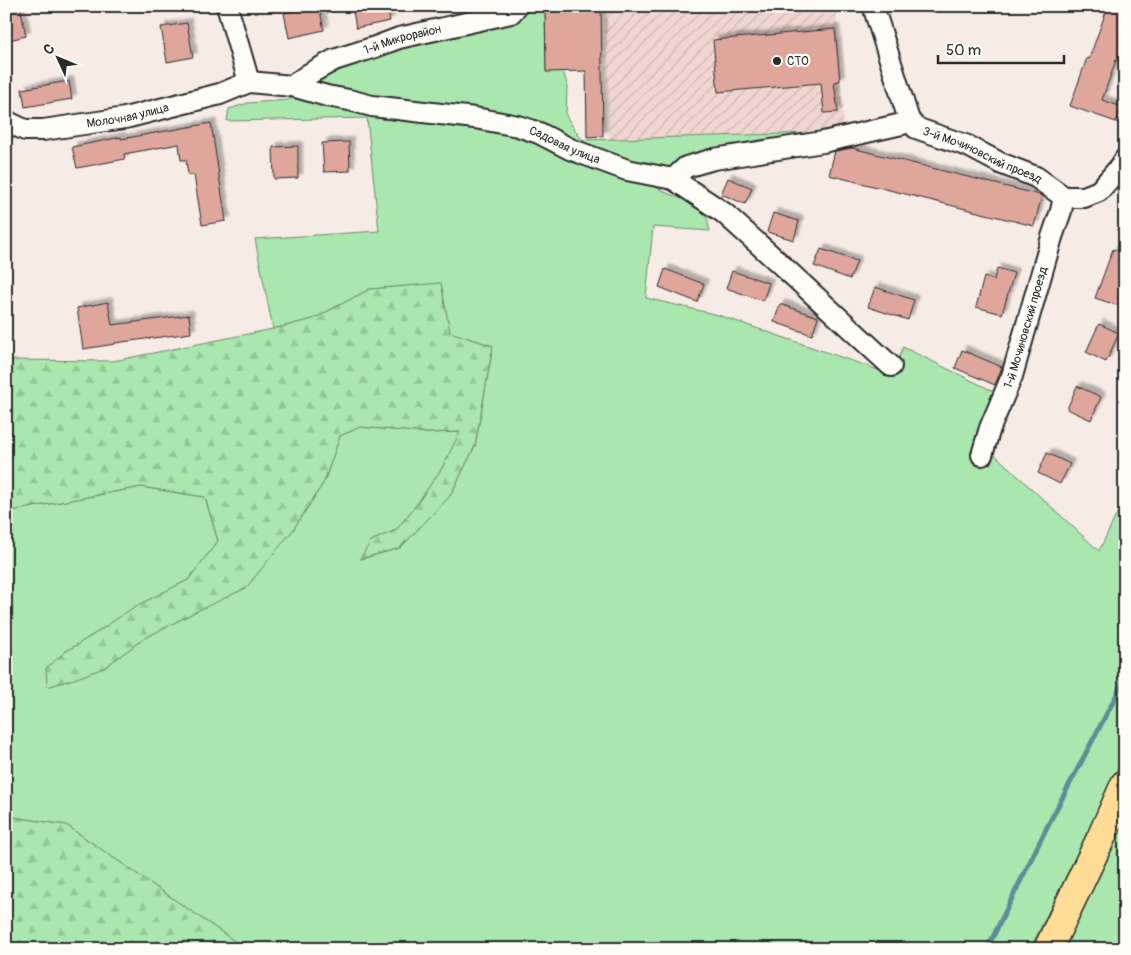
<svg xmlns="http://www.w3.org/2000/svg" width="1131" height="955" font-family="Pangolin,sans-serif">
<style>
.industrial{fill:url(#industrial-furrows)}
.grass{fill:#a9e7ae;stroke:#6a896c}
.forest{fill:url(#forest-firs);stroke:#6a896c}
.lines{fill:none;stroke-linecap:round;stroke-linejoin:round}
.stream{stroke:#5e8d96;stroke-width:5}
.building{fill:#dfa69b;stroke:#2b2b2b;filter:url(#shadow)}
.minor-casing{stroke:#2b2b2b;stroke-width:24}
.primary-casing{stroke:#2b2b2b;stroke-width:31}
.minor{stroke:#fdfcf7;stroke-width:20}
.primary{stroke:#ffdd96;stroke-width:28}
.poi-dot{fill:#2b2b2b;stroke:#fdfcf7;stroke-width:2}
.labels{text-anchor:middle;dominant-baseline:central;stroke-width:4.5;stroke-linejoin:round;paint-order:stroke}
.street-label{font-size:12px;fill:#2b2b2b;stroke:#fdfcf7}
.poi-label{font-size:12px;fill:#2b2b2b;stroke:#fdfcf7;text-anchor:start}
</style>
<defs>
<pattern id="industrial-furrows" width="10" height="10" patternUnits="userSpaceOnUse" patternTransform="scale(1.25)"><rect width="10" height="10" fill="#f0d6cf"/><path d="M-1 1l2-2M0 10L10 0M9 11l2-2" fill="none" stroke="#ceb8b2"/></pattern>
<pattern id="forest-firs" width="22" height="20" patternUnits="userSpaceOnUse" patternTransform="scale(1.25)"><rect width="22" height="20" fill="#a9e7ae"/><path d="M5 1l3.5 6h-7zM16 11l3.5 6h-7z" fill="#92c696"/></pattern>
<filter id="shadow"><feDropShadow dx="4.5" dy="-4.5" stdDeviation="1" flood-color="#0004"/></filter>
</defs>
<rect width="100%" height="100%" fill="#f7ebe5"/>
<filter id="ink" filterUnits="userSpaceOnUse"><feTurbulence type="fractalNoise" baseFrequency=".02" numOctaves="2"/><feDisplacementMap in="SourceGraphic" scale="10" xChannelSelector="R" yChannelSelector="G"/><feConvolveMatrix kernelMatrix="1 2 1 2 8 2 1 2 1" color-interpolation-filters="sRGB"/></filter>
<g filter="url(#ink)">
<!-- industrial -->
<path class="industrial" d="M 604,6 L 836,6 L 844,132 L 609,139 Z"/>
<!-- grass -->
<path class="grass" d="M 530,6 L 545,6 L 546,71 L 563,71 L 567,84 L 566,116 L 579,136 L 584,140 L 844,132 L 672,169 L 652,185 L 669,194 L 696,204 L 706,213 L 710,231 L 653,227 L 646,298 L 718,315 L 893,375 L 903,347 L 997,393 L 1010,401 L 994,454 L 1099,551 L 1125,497 L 1125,752 L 1089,830 L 1030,949 L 246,949 L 66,825 L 6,816 L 6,512 L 141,487 L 205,497 L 218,541 L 188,580 L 135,607 L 96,633 L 65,652 L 104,668 L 143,639 L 193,613 L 293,530 L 324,482 L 340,436 L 360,427 L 427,433 L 461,432 L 442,468 L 417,504 L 396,530 L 371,541 L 361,559 L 400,548 L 450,496 L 475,446 L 493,346 L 449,332 L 441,284 L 370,289 L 313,319 L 273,329 L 255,239 L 379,231 L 367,118 L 227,121 L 229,109 L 248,103 L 288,100 L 325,78 L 376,52 L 512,21 Z
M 1125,804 L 1125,949 L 1056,949 Z"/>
<!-- forest -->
<path class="forest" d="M 441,283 L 450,332 L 493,346 L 475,446 L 450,496 L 400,548 L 360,559 L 371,541 L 396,530 L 417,504 L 442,468 L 460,432 L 427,433 L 360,427 L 340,436 L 324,482 L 293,530 L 246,588 L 193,613 L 143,639 L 104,668 L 74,679 L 47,687 L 46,668 L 65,652 L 96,633 L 134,607 L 188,580 L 218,541 L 205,497 L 141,487 L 6,512 L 6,360 L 113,361 L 273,329 L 313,319 L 370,289 Z
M 6,816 L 66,825 L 246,949 L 6,949 Z"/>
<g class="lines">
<!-- stream -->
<path class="stream" d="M 987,949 L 1047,827 L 1116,696 L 1125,676"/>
</g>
<!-- building -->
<path class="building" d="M 6,6 L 20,6 L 26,36 L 9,40 L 6,24 Z
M 319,6 L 324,30 L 289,38 L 284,13 Z
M 352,6 L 387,6 L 390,21 L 356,28 Z
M 545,6 L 601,6 L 603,136 L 587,137 L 586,71 L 546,72 Z
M 1108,6 L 1125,6 L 1125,63 L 1116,60 L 1102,100 L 1122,107 L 1116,122 L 1070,106 L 1087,58 L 1089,59 Z
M 187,23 L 193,57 L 167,62 L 161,27 Z
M 835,29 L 840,81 L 834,82 L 838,112 L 824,113 L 821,83 L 718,92 L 713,40 Z
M 69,81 L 72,99 L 25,107 L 22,89 Z
M 211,123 L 226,221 L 202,225 L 194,175 L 188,175 L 186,160 L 181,160 L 179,144 L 124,154 L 125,159 L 77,168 L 72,147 L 121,137 L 121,139 Z
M 349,142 L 350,171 L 324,172 L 322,143 Z
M 298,146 L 298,178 L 274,179 L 273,147 Z
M 852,148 L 1040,195 L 1042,196 L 1034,226 L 829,175 L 835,151 Z
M 728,178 L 752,188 L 745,204 L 721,194 Z
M 773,213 L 799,221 L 794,240 L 767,232 Z
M 821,249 L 857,261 L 850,279 L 814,266 Z
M 1113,249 L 1125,253 L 1125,308 L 1095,298 Z
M 997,268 L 1014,273 L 1002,314 L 976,307 L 984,277 L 994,280 Z
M 665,269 L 704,284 L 697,302 L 659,287 Z
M 732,271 L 769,283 L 763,301 L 726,288 Z
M 875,287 L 914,300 L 908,320 L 868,307 Z
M 108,302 L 112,325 L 189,315 L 191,333 L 115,343 L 115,344 L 83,349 L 77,308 Z
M 780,304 L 818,317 L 812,335 L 774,322 Z
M 1099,324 L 1119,333 L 1106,362 L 1086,352 Z
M 962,350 L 1002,367 L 995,385 L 955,368 Z
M 1077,386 L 1101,397 L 1091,420 L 1067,409 Z
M 1047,453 L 1070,464 L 1060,484 L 1038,473 Z"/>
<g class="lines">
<defs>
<g id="minor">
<path d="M 227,6 L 249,82"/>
<path id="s1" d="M 873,6 L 909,120 L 916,128 L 968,146 L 1000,163 L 1036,177 L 1064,197 L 1084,197 L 1099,191 L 1120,167 L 1125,159"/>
<path id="s2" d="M 292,86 L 309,74 L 334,60 L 375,47 L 399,38 L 511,13 L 517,6"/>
<path id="s3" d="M 6,121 L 25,130 L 43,130 L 125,118 L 220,94 L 249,82 L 292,86 L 327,96 L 349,100 L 372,106 L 475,118 L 518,126 L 539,133 L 570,149 L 627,170 L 673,179 L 724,213 L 776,260 L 891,366"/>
<path d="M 673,179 L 686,167 L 714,159 L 823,142 L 902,124 L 909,120"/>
<path id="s4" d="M 982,455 L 990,428 L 1012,376 L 1052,237 L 1061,211 L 1064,197"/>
</g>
<path id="primary" d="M 1048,949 L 1101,838 L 1125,784"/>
</defs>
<!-- minor casing -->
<use href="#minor" class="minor-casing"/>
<!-- primary casing -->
<use href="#primary" class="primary-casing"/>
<!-- minor -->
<use href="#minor" class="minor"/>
<!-- primary -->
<use href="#primary" class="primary"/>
</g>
</g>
<!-- markers -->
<circle class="poi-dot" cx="777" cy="61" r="5"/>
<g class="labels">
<!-- street labels -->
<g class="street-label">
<text stroke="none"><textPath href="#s2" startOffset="121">1-й Микрорайон</textPath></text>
<text stroke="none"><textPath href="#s3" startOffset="125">Молочная улица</textPath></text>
<text stroke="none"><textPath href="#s3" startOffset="575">Садовая улица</textPath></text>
<text stroke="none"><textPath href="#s1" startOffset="202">3-й Мочиновский проезд</textPath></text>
<text stroke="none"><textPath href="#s4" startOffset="135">1-й Мочиновский проезд</textPath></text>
</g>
<!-- poi labels -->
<g class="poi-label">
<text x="787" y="61">СТО</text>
</g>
</g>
<!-- margin -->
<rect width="1131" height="955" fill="none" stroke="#fdfcf7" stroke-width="25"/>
<rect x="12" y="12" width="1106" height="930" fill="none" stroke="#2b2b2b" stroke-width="2" filter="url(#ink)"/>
<!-- north arrow -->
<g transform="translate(58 58) rotate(314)" stroke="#fdfcf7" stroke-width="4" paint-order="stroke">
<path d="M0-4L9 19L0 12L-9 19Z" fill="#2b2b2b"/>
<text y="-8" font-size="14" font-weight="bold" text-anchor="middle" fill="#2b2b2b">С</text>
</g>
<!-- scale -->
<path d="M938 55v8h126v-8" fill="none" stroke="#2b2b2b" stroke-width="2.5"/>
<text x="946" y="55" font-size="15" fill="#2b2b2b" stroke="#fdfcf7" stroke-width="4" paint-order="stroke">50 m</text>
</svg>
